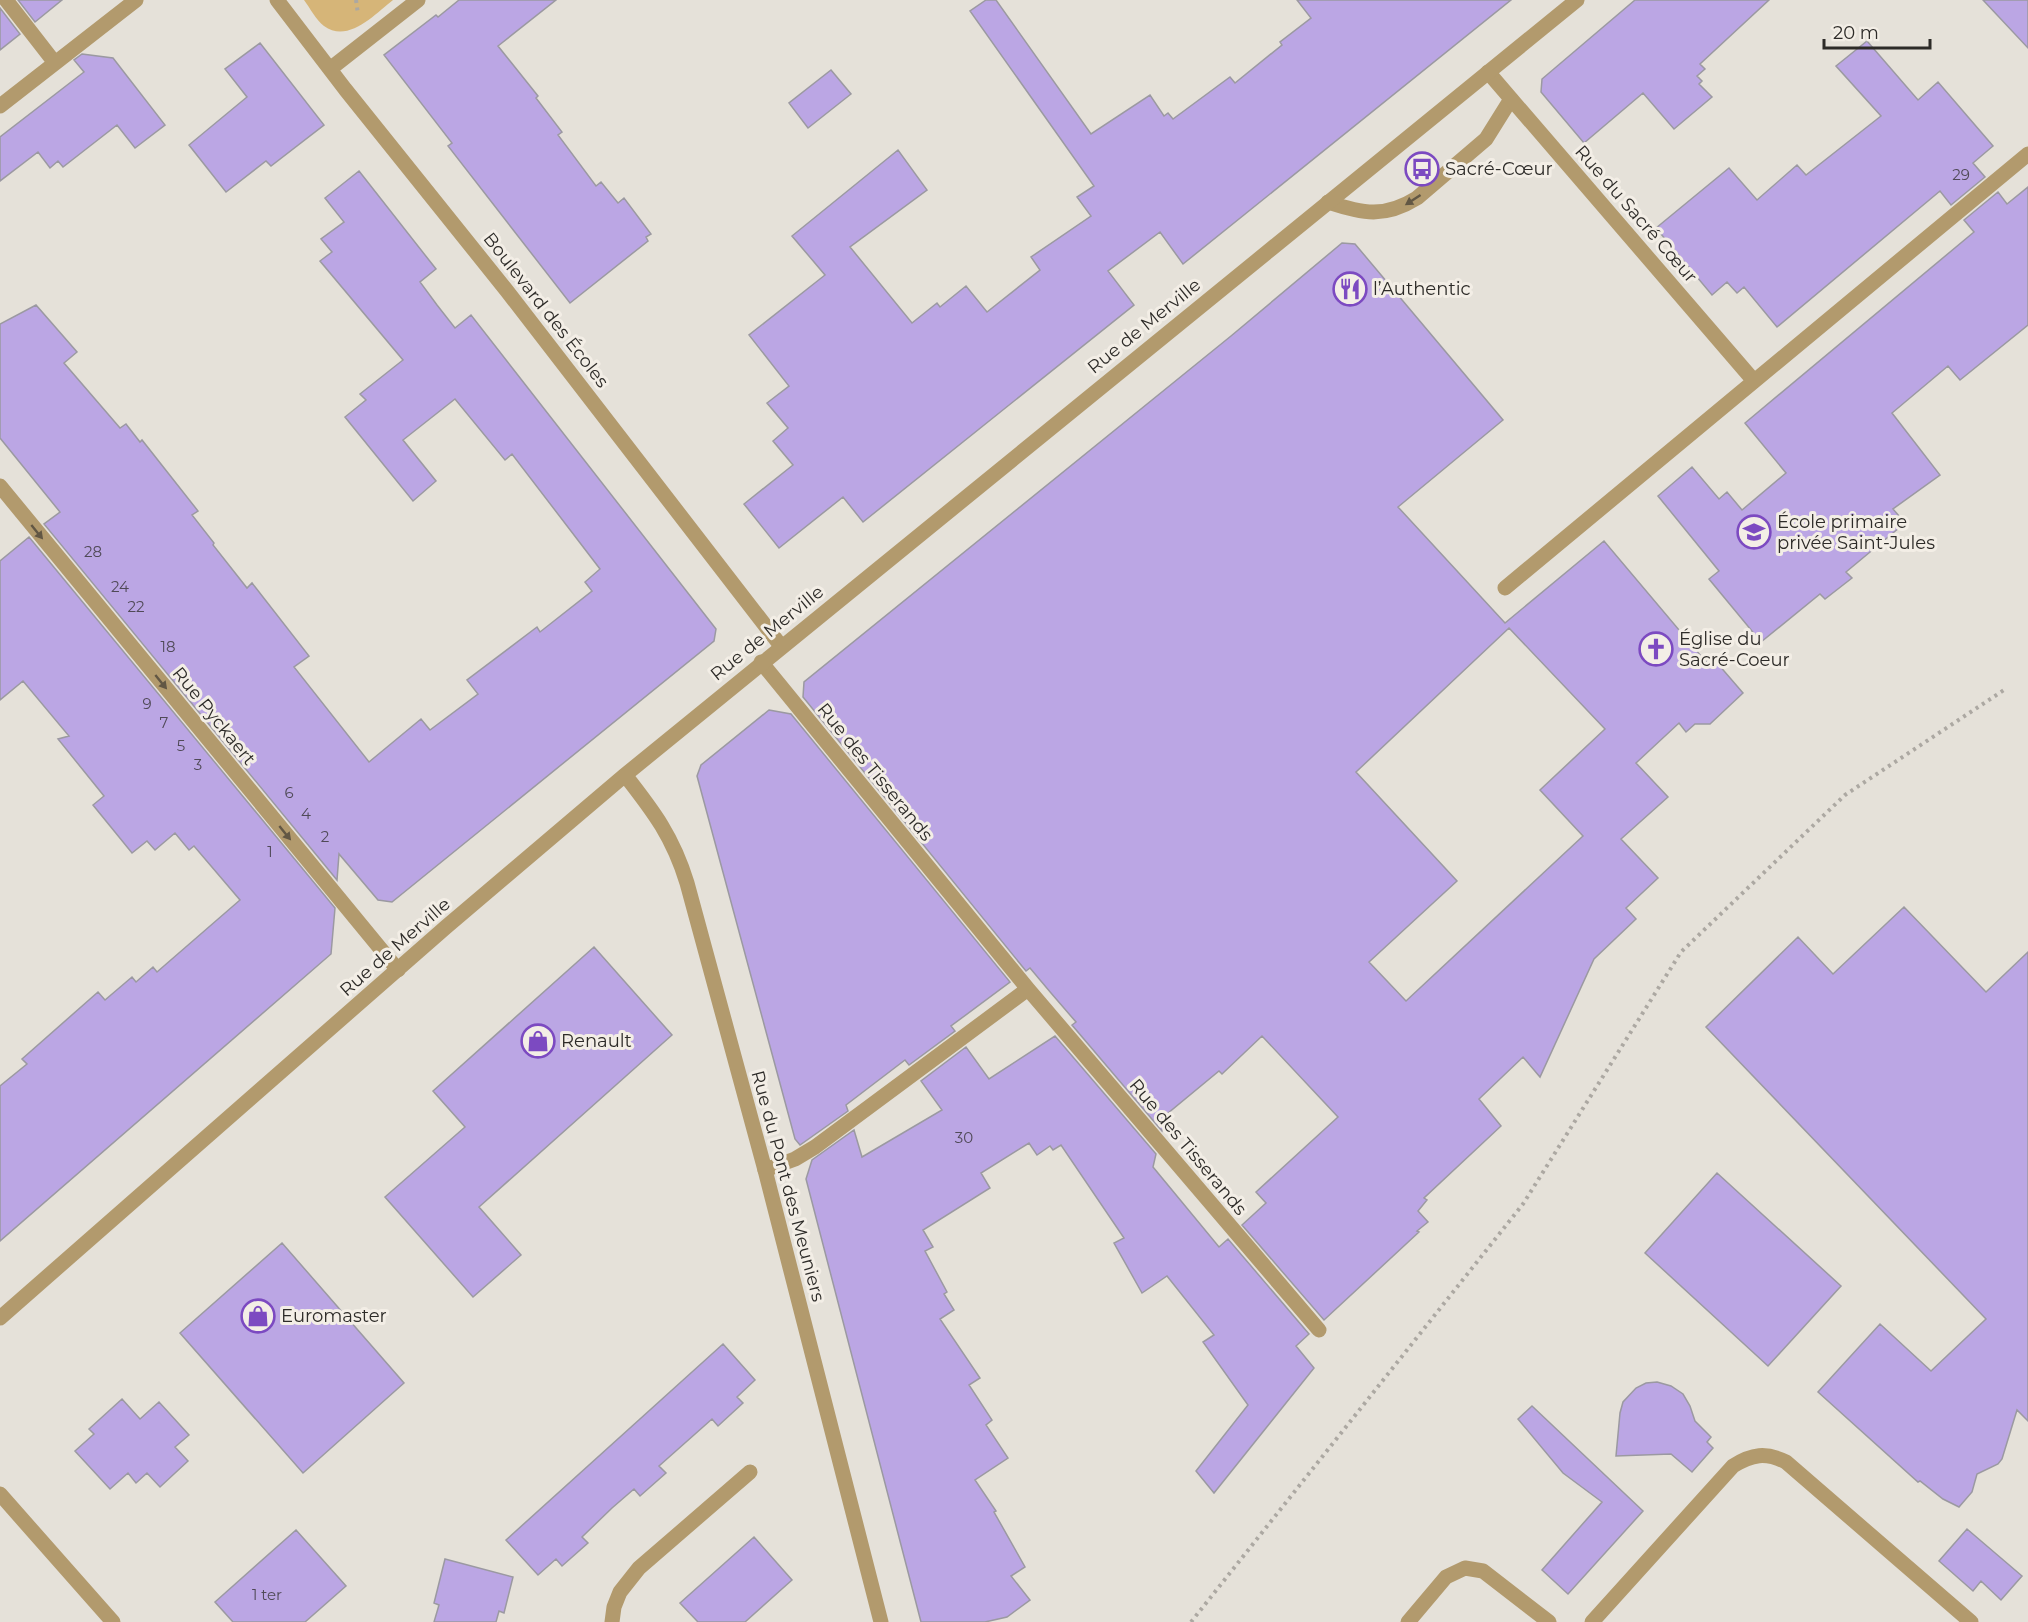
<svg xmlns="http://www.w3.org/2000/svg" width="2028" height="1622" font-family="Montserrat,sans-serif">
<style>
.green{fill:#d6b578}
.building{fill:#bba6e4;stroke:#9b99a1;stroke-width:1.5;fill-rule:evenodd}
.lines{fill:none;stroke-linecap:round;stroke-linejoin:round}
.path{stroke:#aca8a2;stroke-width:4;stroke-dasharray:3 4.5;stroke-linecap:butt}
.service{stroke:#b29a6d;stroke-width:15}
.minor{stroke:#b29a6d;stroke-width:15}
.tertiary{stroke:#b29a6d;stroke-width:15}
.oneway{fill:#625744}
.labels{text-anchor:middle;dominant-baseline:central;stroke-width:6;stroke-linejoin:round;paint-order:stroke}
.number-label{font-size:15px;fill:#504a57}
.poi-label{font-size:18px;fill:#2d2b28;stroke:#f3eee6;text-anchor:start}
.street-label{font-size:18px;fill:#2d2b28;stroke:#f3eee6}
</style>
<rect width="100%" height="100%" fill="#e5e1d9"/>
<!-- green -->
<path class="green" d="M 304,0 L 393,0 C 375,14 348,44 324,26 C 316,20 310,8 304,0 Z"/>
<!-- building -->
<path class="building" d="M 18,0 L 62,0 L 35,22 Z
M 459,0 L 556,0 L 498,46 L 538,96 L 536,98 L 562,132 L 558,135 L 596,186 L 601,182 L 618,203 L 624,198 L 651,234 L 646,237 L 648,241 L 570,303 L 448,146 L 452,143 L 384,55 L 436,15 L 438,17 Z
M 986,0 L 996,0 L 1091,134 L 1150,95 L 1164,116 L 1168,113 L 1173,119 L 1230,77 L 1235,83 L 1282,45 L 1280,42 L 1311,18 L 1297,0 L 1511,0 L 1183,264 L 1160,232 L 1108,271 L 1134,305 L 863,522 L 843,497 L 779,548 L 744,504 L 793,465 L 773,441 L 788,428 L 767,403 L 789,386 L 749,335 L 825,275 L 792,236 L 898,150 L 927,190 L 850,247 L 912,323 L 937,303 L 940,307 L 966,286 L 987,312 L 1040,270 L 1031,257 L 1091,216 L 1077,197 L 1094,186 L 970,11 Z
M 1635,0 L 1769,0 L 1700,64 L 1705,69 L 1697,76 L 1702,81 L 1699,84 L 1712,97 L 1674,129 L 1643,93 L 1584,143 L 1541,92 L 1542,79 Z
M 1983,0 L 2028,0 L 2028,48 Z
M 0,8 L 20,34 L 0,50 Z
M 1867,41 L 1918,100 L 1938,82 L 1993,146 L 1973,163 L 1985,177 L 1951,205 L 1940,191 L 1777,327 L 1744,287 L 1737,293 L 1727,282 L 1712,295 L 1656,228 L 1729,168 L 1757,200 L 1797,165 L 1806,175 L 1881,116 L 1836,66 Z
M 260,43 L 324,125 L 271,166 L 266,161 L 226,192 L 189,145 L 247,97 L 225,69 Z
M 82,54 L 113,58 L 165,125 L 135,148 L 117,125 L 63,167 L 58,161 L 50,168 L 38,152 L 0,181 L 0,137 L 84,72 L 74,60 Z
M 831,70 L 851,94 L 808,128 L 789,103 Z
M 359,171 L 436,269 L 420,282 L 437,305 L 455,328 L 471,315 L 716,629 L 714,641 L 392,902 L 378,900 L 339,854 L 337,880 L 44,524 L 60,512 L 0,438 L 0,324 L 36,305 L 77,352 L 64,363 L 120,428 L 126,424 L 140,442 L 142,440 L 198,511 L 192,515 L 214,543 L 213,545 L 247,588 L 252,583 L 309,656 L 294,667 L 369,762 L 421,719 L 430,730 L 478,694 L 467,680 L 537,627 L 540,632 L 592,591 L 585,582 L 600,569 L 512,454 L 505,460 L 455,399 L 403,440 L 436,481 L 413,501 L 345,417 L 366,400 L 360,394 L 403,360 L 320,261 L 332,252 L 321,239 L 344,222 L 325,198 Z
M 2028,187 L 2028,325 L 1960,380 L 1948,366 L 1892,413 L 1940,475 L 1893,509 L 1905,523 L 1846,572 L 1852,578 L 1825,599 L 1820,594 L 1761,642 L 1709,579 L 1719,571 L 1658,496 L 1692,467 L 1719,499 L 1727,492 L 1742,510 L 1786,473 L 1745,423 L 1974,232 L 1964,220 L 1998,192 L 2007,204 Z
M 1342,243 L 1355,244 L 1503,420 L 1398,507 L 1505,623 L 1604,541 L 1706,662 L 1712,657 L 1743,693 L 1710,724 L 1695,724 L 1686,732 L 1679,723 L 1636,763 L 1668,797 L 1621,839 L 1658,878 L 1626,908 L 1636,919 L 1594,959 L 1540,1077 L 1523,1057 L 1479,1099 L 1501,1126 L 1424,1198 L 1427,1200 L 1418,1211 L 1428,1222 L 1417,1231 L 1419,1232 L 1324,1320 L 1242,1225 L 1266,1203 L 1256,1192 L 1338,1117 L 1262,1036 L 1222,1074 L 1219,1071 L 1167,1114 L 1162,1131 L 1072,1025 L 1076,1022 L 1051,993 L 1030,968 L 1026,971 L 803,697 L 804,682 L 1231,336 ZM 1509,628 L 1605,729 L 1540,790 L 1583,836 L 1406,1001 L 1369,962 L 1457,881 L 1356,772 Z
M 29,537 L 335,908 L 331,954 L 0,1241 L 0,1086 L 27,1064 L 22,1059 L 98,992 L 105,1000 L 132,977 L 136,982 L 153,967 L 157,972 L 240,900 L 194,846 L 189,850 L 175,833 L 155,850 L 147,841 L 132,853 L 93,805 L 104,796 L 58,739 L 69,736 L 23,681 L 0,700 L 0,561 Z
M 769,710 L 791,714 L 1010,982 L 951,1026 L 955,1031 L 909,1065 L 905,1060 L 846,1105 L 848,1111 L 800,1145 L 795,1139 L 697,776 L 701,765 Z
M 1904,907 L 1986,992 L 2028,952 L 2028,1421 L 2017,1410 L 2002,1459 L 1998,1464 L 1977,1474 L 1972,1492 L 1959,1507 L 1943,1499 L 1920,1481 L 1918,1482 L 1818,1392 L 1880,1324 L 1931,1371 L 1986,1319 L 1706,1027 L 1798,937 L 1833,974 Z
M 594,947 L 672,1035 L 479,1207 L 521,1255 L 473,1297 L 385,1197 L 465,1127 L 433,1091 Z
M 1055,1036 L 1156,1154 L 1153,1167 L 1219,1247 L 1228,1239 L 1309,1334 L 1296,1346 L 1314,1368 L 1214,1493 L 1196,1471 L 1248,1405 L 1203,1342 L 1214,1335 L 1167,1276 L 1142,1293 L 1114,1243 L 1124,1238 L 1061,1145 L 1053,1150 L 1050,1146 L 1037,1155 L 1029,1143 L 981,1173 L 990,1188 L 923,1230 L 933,1247 L 925,1251 L 947,1292 L 944,1294 L 954,1310 L 940,1319 L 980,1378 L 969,1385 L 992,1420 L 986,1425 L 1008,1458 L 975,1480 L 996,1511 L 994,1512 L 1025,1567 L 1011,1576 L 1030,1600 L 1007,1617 L 985,1622 L 921,1622 L 806,1179 L 812,1160 L 854,1130 L 862,1157 L 942,1110 L 921,1081 L 966,1047 L 989,1079 Z
M 1717,1173 L 1841,1286 L 1768,1366 L 1645,1253 Z
M 282,1243 L 404,1383 L 303,1473 L 180,1333 Z
M 723,1344 L 755,1380 L 737,1397 L 743,1403 L 718,1426 L 712,1419 L 659,1466 L 666,1473 L 640,1496 L 634,1489 L 612,1508 L 582,1537 L 588,1543 L 562,1566 L 556,1559 L 538,1575 L 506,1540 Z
M 1657,1382 L 1671,1386 L 1683,1394 L 1690,1406 L 1695,1421 L 1711,1437 L 1707,1442 L 1713,1448 L 1692,1472 L 1671,1454 L 1616,1456 L 1620,1413 L 1623,1402 L 1636,1388 L 1646,1383 Z
M 122,1399 L 140,1419 L 159,1402 L 189,1435 L 175,1447 L 188,1461 L 160,1487 L 147,1473 L 136,1483 L 128,1473 L 110,1489 L 75,1451 L 94,1434 L 89,1429 Z
M 1532,1406 L 1643,1511 L 1568,1594 L 1542,1570 L 1602,1502 L 1563,1473 L 1518,1419 Z
M 1967,1529 L 2022,1576 L 2001,1600 L 1981,1581 L 1973,1591 L 1939,1561 Z
M 296,1530 L 346,1586 L 305,1622 L 233,1622 L 215,1602 Z
M 754,1537 L 792,1580 L 745,1622 L 698,1622 L 680,1603 Z
M 445,1559 L 513,1577 L 504,1613 L 499,1611 L 496,1622 L 434,1622 L 439,1605 L 434,1603 Z"/>
<g class="lines">
<!-- path -->
<path class="path" d="M 356,0 L 358,14
M 1191,1622 L 1523,1204 L 1681,952 L 1845,795 L 2004,690"/>
<!-- service -->
<path class="service" d="M 1328,202 C 1363,214 1385,218 1417,198 L 1486,139 L 1511,99
M 1408,1622 L 1446,1577 L 1465,1568 L 1483,1571 L 1549,1622
M 1592,1622 L 1733,1466 C 1752,1454 1766,1452 1786,1462 L 1971,1622"/>
<!-- minor -->
<path class="minor" d="M 6,0 L 55,63
M 277,0 L 345,89 L 507,291 L 781,646
M 330,69 L 418,0
M 1488,72 L 1754,381
M 0,106 L 136,0
M 0,486 L 398,970
M 1505,588 L 2028,154
M 761,662 L 1028,989 L 1319,1330
M 765,1170 L 795,1159 L 815,1147 L 1028,989
M 0,1494 L 113,1622
M 612,1622 L 614,1607 L 620,1592 L 639,1568 L 750,1472"/>
<!-- tertiary -->
<path class="tertiary" d="M 625,775 C 654,812 673,837 687,883 L 765,1170 L 881,1622
M 0,1318 L 446,927 L 625,775 L 1577,0"/>
</g>
<!-- one-way arrows -->
<defs><path id="oneway-solid" d="M-6-.8H1V-3.2L6.5 0L1 3.2V.8H-6Z" transform="scale(1.5)"/></defs>
<g class="oneway">
<use href="#oneway-solid" transform="translate(1413 200) rotate(147)"/>
<use href="#oneway-solid" transform="translate(37 532) rotate(51)"/>
<use href="#oneway-solid" transform="translate(161 682) rotate(51)"/>
<use href="#oneway-solid" transform="translate(285 833) rotate(51)"/>
</g>
<!-- icons -->
<defs>
<symbol id="bus-ring" viewBox="-11 -11 22 22"><circle r="9.5" fill="#f3eee6" stroke="#7c4ac1" stroke-width="1.5"/><path d="M-5-6H5V4H4V6H2V4H-2V6H-4V4H-5ZM-3.5-4V0h7V-4ZM-3.5 1.2v1.5H-2V1.2ZM2 1.2v1.5H3.5V1.2Z" fill="#7c4ac1"/></symbol>
<symbol id="restaurant-ring" viewBox="-11 -11 22 22"><circle r="9.5" fill="#f3eee6" stroke="#7c4ac1" stroke-width="1.5"/><path d="M-5-6h1v4h1v-4h1v4h1v-4h1v5L-1.5 .5V6h-2V.5L-5-1ZM5-6V6H3V1.5H1.5Q1.5-4 5-6Z" fill="#7c4ac1"/></symbol>
<symbol id="school-ring" viewBox="-11 -11 22 22"><circle r="9.5" fill="#f3eee6" stroke="#7c4ac1" stroke-width="1.5"/><path d="M0-5L7-2L0 1L-7-2ZM-4 1L0 2.5L4 1V4Q0 6-4 4Z" fill="#7c4ac1"/></symbol>
<symbol id="church-ring" viewBox="-11 -11 22 22"><circle r="9.5" fill="#f3eee6" stroke="#7c4ac1" stroke-width="1.5"/><path d="M-1.2-6h2.4v3.5h3.3v2.4h-3.3V6h-2.4V-.1h-3.3v-2.4h3.3Z" fill="#7c4ac1"/></symbol>
<symbol id="shop-ring" viewBox="-11 -11 22 22"><circle r="9.5" fill="#f3eee6" stroke="#7c4ac1" stroke-width="1.5"/><path d="M-5-2.5h2.3a2.7 3.5 0 0 1 5.4 0H5L5.5 6h-11ZM-1.5-2.5h3a1.5 2.3 0 0 0-3 0Z" fill="#7c4ac1"/></symbol>
</defs>
<g fill-rule="evenodd">
<use href="#bus-ring" x="1403" y="150" width="38" height="38"/>
<use href="#restaurant-ring" x="1331" y="270" width="38" height="38"/>
<use href="#school-ring" x="1735" y="513" width="38" height="38"/>
<use href="#church-ring" x="1637" y="630" width="38" height="38"/>
<use href="#shop-ring" x="519" y="1022" width="38" height="38"/>
<use href="#shop-ring" x="239" y="1297" width="38" height="38"/>
</g>
<g class="labels">
<!-- number labels -->
<g class="number-label">
<text x="1961" y="174">29</text>
<text x="93" y="551">28</text>
<text x="120" y="586">24</text>
<text x="136" y="606">22</text>
<text x="168" y="646">18</text>
<text x="147" y="703">9</text>
<text x="164" y="722">7</text>
<text x="181" y="745">5</text>
<text x="198" y="764">3</text>
<text x="289" y="792">6</text>
<text x="306" y="813">4</text>
<text x="325" y="836">2</text>
<text x="270" y="851">1</text>
<text x="964" y="1137">30</text>
<text x="267" y="1594">1 ter</text>
</g>
<!-- poi labels -->
<g class="poi-label">
<text x="1445" y="169">Sacré-Cœur</text>
<text x="1373" y="289">l’Authentic</text>
<text x="1777" y="522">École primaire<tspan x="1777" dy="21">privée Saint-Jules</tspan></text>
<text x="1679" y="639">Église du<tspan x="1679" dy="21">Sacré-Coeur</tspan></text>
<text x="561" y="1041">Renault</text>
<text x="281" y="1316">Euromaster</text>
</g>
<!-- street labels -->
<g class="street-label">
<text transform="translate(1636 214) rotate(49)">Rue du Sacré Cœur</text>
<text transform="translate(546 310) rotate(52)">Boulevard des Écoles</text>
<text transform="translate(1144 326) rotate(-39)">Rue de Merville</text>
<text transform="translate(767 633) rotate(-39)">Rue de Merville</text>
<text transform="translate(214 716) rotate(51)">Rue Pyckaert</text>
<text transform="translate(875 772) rotate(51)">Rue des Tisserands</text>
<text transform="translate(395 947) rotate(-41)">Rue de Merville</text>
<text transform="translate(1188 1147) rotate(50)">Rue des Tisserands</text>
<text transform="translate(788 1186) rotate(75)">Rue du Pont des Meuniers</text>
</g>
</g>
<!-- scale -->
<path d="M1824 39v9h106v-9" fill="none" stroke="#2d2b28" stroke-width="3"/>
<text x="1833" y="39" font-size="18" fill="#2d2b28" stroke="#f3eee6" stroke-width="4.5" paint-order="stroke">20 m</text>
</svg>
